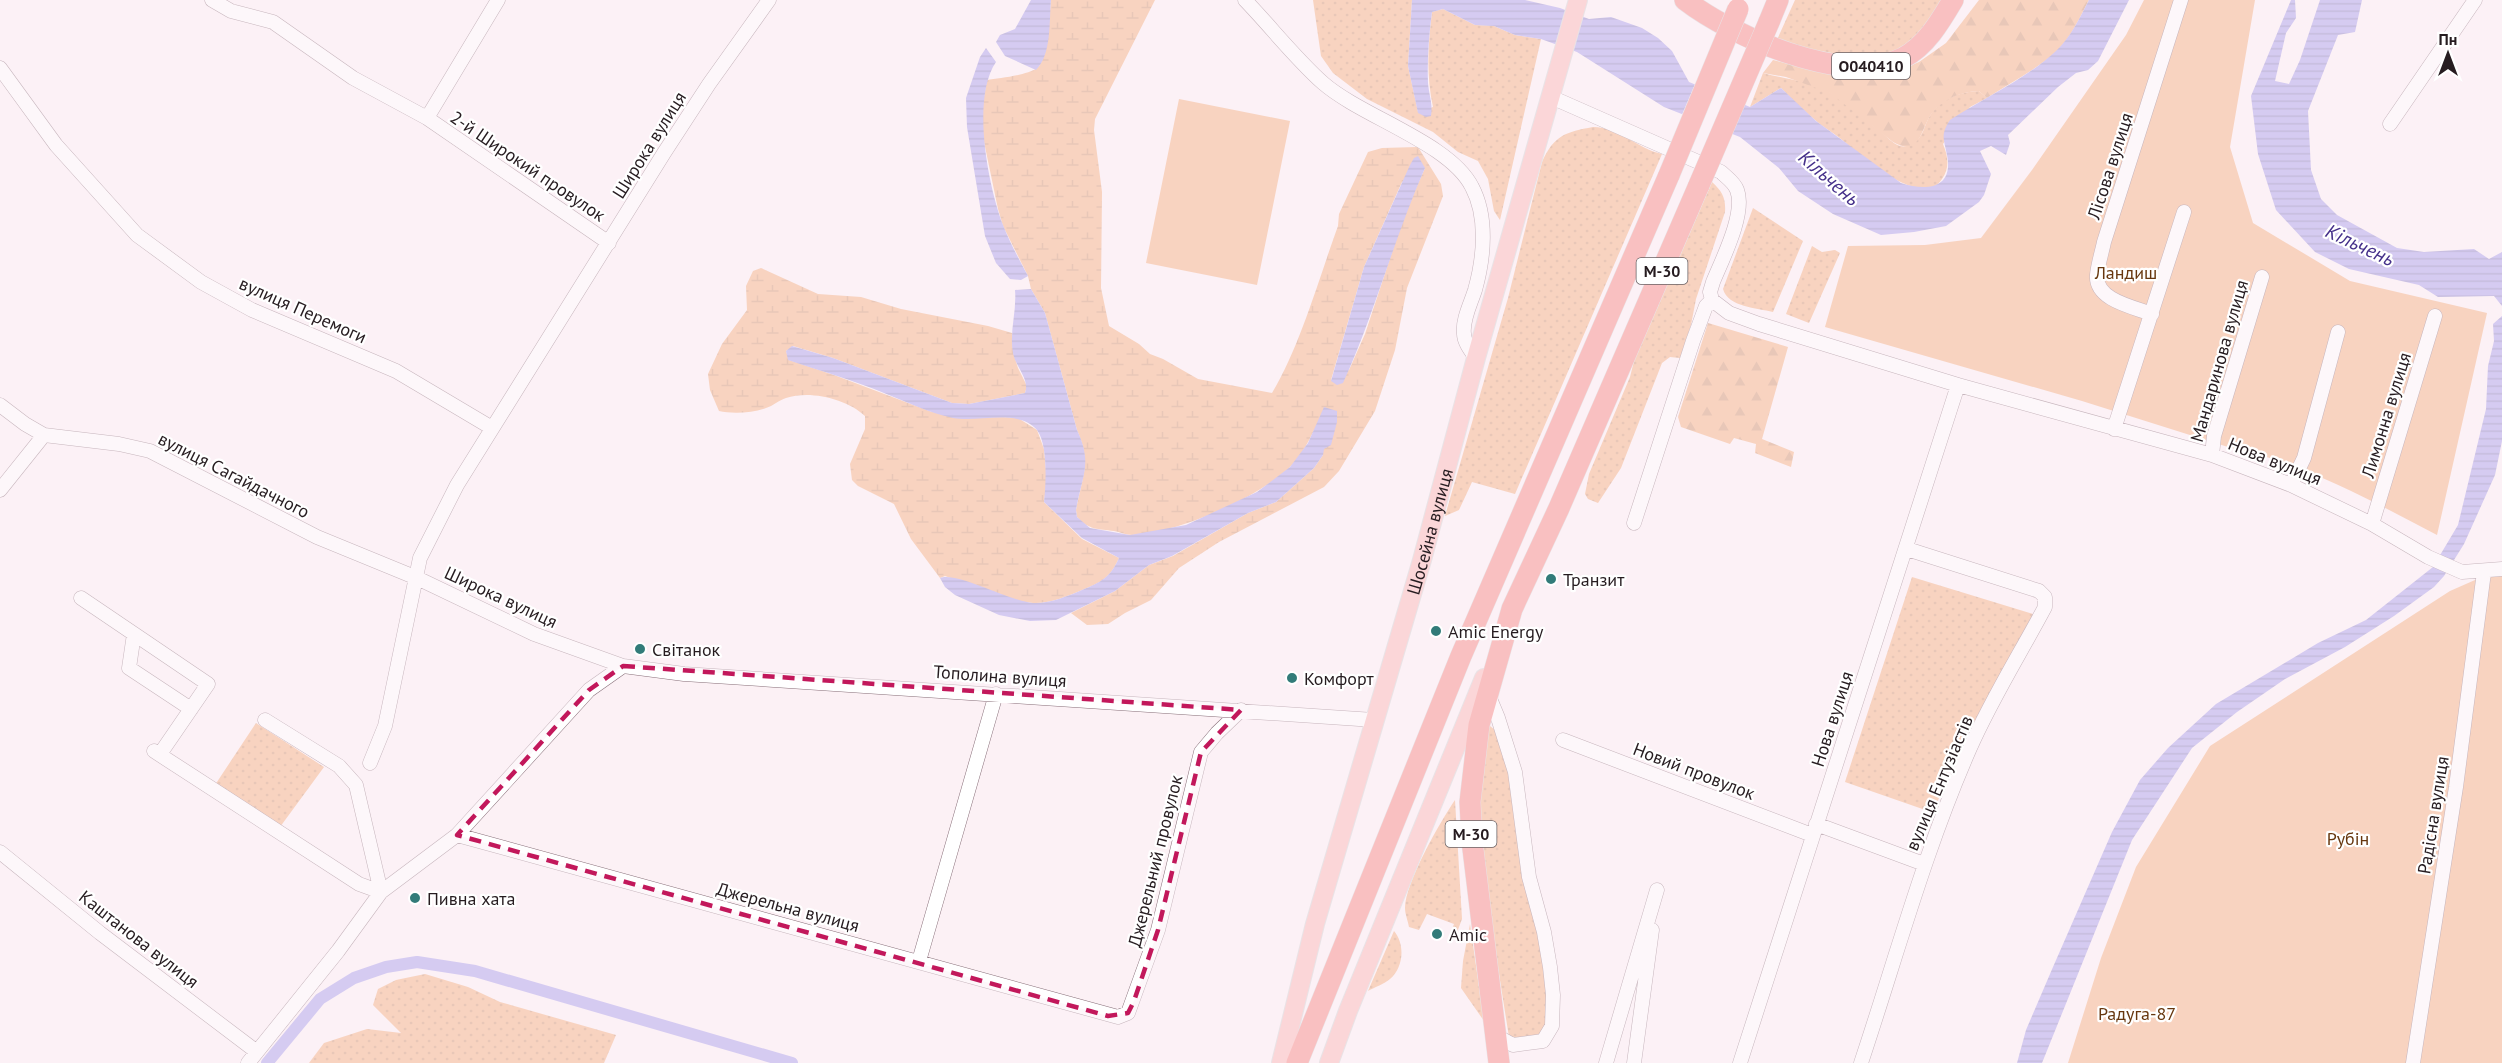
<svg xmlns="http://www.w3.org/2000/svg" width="2502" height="1063" font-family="'PT Sans',sans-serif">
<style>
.grass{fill:url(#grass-dots)}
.forest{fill:url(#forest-firs)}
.wetland{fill:url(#wetland-marsh);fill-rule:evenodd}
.green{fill:#f4af7e}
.water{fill:url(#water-rules)}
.pier{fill:#fcf1f5}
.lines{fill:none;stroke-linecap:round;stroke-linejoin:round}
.canal{stroke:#a69dec;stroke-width:12}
.minor-casing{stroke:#886f79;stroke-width:15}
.major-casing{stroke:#d4d2d2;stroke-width:20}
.highway-casing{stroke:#d4d2d2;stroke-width:22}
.minor{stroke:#fff;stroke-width:14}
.major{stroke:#fab6b3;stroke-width:18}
.highway{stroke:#f78680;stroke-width:21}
.highway-bridge-casing{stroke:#d4d2d2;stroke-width:22;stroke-linecap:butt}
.highway-bridge{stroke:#f78680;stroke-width:21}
.marked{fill:none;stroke:#c2185b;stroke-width:4.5;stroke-dasharray:12 8;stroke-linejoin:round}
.poi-dot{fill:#327b79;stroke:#fff;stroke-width:2}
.labels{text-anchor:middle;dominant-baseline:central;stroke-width:4.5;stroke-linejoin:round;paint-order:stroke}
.shield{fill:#fff;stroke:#676063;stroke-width:1.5}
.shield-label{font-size:16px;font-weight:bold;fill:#261c20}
.street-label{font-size:18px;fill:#261c20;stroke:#fff}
.park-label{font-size:18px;fill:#67370f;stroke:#fff}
.poi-label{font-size:18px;fill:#261c20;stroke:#fff;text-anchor:start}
.water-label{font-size:20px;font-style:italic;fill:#45308a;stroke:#fff}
</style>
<defs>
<pattern id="grass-dots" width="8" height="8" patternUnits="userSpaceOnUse" patternTransform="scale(1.5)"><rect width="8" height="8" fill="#f4af7e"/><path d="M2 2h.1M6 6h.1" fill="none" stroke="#d1966d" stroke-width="1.8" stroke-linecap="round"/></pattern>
<pattern id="forest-firs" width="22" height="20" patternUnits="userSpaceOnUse" patternTransform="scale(1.5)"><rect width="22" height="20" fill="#f4af7e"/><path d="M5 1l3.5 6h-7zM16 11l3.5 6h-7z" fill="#d1966d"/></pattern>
<pattern id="wetland-marsh" width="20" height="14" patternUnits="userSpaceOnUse" patternTransform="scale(1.5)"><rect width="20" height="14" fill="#f4af7e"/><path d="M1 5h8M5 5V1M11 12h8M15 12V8" fill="none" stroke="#d1966d"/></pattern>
<pattern id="water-rules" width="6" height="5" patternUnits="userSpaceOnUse" patternTransform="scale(1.5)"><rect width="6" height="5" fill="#a69dec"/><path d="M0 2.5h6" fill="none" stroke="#877fbf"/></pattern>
</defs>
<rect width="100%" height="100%" fill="#fcf1f5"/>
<!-- grass -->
<path class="grass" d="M 1313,0 L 1412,0 L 1408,66 L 1418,112 L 1433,107 C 1426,75 1428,44 1432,12 L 1443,9 L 1475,25 L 1494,26 L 1515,35 L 1541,39 L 1500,220 L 1494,211 L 1488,179 L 1478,161 L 1458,152 L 1433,132 L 1367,99 L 1333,73 L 1321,56 Z
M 1795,0 L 1944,0 L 1926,30 L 1899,52 L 1859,59 L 1776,42 Z
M 1763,73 C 1785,79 1808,81 1829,92 C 1847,102 1863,119 1880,131 C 1888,137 1896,149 1907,146 C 1924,141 1923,126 1931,114 C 1942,98 1961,92 1979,91 L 1987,98 L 1970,107 L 1943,144 C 1948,156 1950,168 1942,179 C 1922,211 1859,154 1841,139 C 1832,132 1823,127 1815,120 C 1803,110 1792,99 1781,88 L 1750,107 Z
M 1593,127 C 1619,127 1638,149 1662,154 L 1515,494 L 1472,482 L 1459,510 L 1445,516 L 1508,298 L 1542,162 C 1554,135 1566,132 1593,127 Z
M 1712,182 C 1722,191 1726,198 1725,212 L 1696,299 L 1691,325 L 1680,358 L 1670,357 L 1662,363 L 1621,468 L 1598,503 L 1588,499 L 1585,494 L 1589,474 L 1630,377 L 1634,361 Z
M 1753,208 L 1803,241 L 1773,312 C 1757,308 1728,307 1723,289 Z
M 1812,246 L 1822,252 L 1835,250 L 1840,253 L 1809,323 L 1786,314 Z
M 1912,577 L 2033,614 L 1948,770 L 1934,813 L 1845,782 Z
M 256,723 L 324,767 L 280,827 L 215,785 Z
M 1490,726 L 1500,734 L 1503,743 L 1548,981 L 1546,1034 L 1522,1040 L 1509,1037 L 1482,867 L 1477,805 L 1484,738 Z
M 1455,800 L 1462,919 L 1456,935 L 1447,942 L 1454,924 L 1427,914 L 1419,930 L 1409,927 C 1408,921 1405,914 1405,908 C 1405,883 1440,822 1455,800 Z
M 1470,924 L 1484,1021 L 1461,988 L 1463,961 Z
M 1394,931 C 1405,944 1404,967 1390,979 C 1384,984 1375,987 1368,991 Z
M 425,974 L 468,987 L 500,1002 L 616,1035 L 604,1063 L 309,1063 L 324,1043 L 367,1029 L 401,1033 L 373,1005 L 378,989 L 396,980 Z"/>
<!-- forest -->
<path class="forest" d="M 1979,0 L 2089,0 C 2080,17 2071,37 2057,51 C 2036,70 2010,83 1987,98 L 1979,91 C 1961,92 1944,98 1932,113 C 1921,127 1921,158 1893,142 L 1830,93 L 1786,77 L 1763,73 L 1773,60 L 1840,76 L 1865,76 L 1897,71 L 1919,62 L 1946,43 Z
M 1708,323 L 1788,347 L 1762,439 L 1794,452 L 1791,467 L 1755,453 L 1756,444 L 1734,438 L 1730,444 L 1681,427 L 1678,417 Z"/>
<!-- wetland -->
<path class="wetland" d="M 1051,0 L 1155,0 L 1095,119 L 1094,130 L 1102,192 L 1101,288 L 1109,326 L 1139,344 L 1150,354 L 1163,359 L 1198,379 L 1272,393 C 1300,347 1319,278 1338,226 L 1339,214 L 1368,152 L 1382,148 L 1418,147 L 1441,184 L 1443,196 L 1407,288 L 1395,350 L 1375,411 L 1339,471 L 1324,487 L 1219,542 L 1179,568 L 1151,600 L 1125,613 L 1108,624 L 1087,625 L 1071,613 L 1115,591 L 1149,565 L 1173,556 L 1248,513 L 1276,502 L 1314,468 L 1323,455 L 1314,430 C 1308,443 1300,458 1289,468 C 1255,499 1178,533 1132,535 C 1126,535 1120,532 1114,531 C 1099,529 1088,530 1077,517 L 1076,510 C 1082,476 1092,464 1077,430 L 1045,313 L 1031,289 L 1028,276 L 1003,226 L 998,209 L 983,137 L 983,102 L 987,80 C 1000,78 1028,75 1037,68 C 1049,59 1049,15 1051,0 ZM 1425,168 L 1405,213 L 1365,334 L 1349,370 L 1331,380 L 1364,267 L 1402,182 Z
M 761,268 L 818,294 L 861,297 L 901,309 L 988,326 L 1012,333 L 1013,352 L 1018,368 L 1027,386 L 1025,393 L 969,404 L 952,403 L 833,358 L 793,346 L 786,351 L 789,360 L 834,375 L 932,412 L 1018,418 L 1037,430 L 1044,449 L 1047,481 L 1044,502 L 1082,539 L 1119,558 C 1110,578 1102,582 1082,590 C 1068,596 1049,604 1033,603 C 1005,601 972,585 945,576 L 940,578 L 911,539 L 894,504 L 858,486 L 852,480 L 850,464 L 865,429 L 865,416 C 847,399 810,390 786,398 C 779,400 773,406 766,408 C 753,413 732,414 719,411 L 710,390 L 708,374 L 722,344 L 747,310 L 746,286 L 753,271 Z"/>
<!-- green -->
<path class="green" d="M 2144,0 L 2255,0 L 2230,147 L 2253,223 L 2350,281 L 2487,313 L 2437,535 C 2370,500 2302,462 2228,447 L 2082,401 L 1825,327 L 1848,246 L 1925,245 L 1981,238 L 2032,170 L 2126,35 Z
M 1179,99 L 1290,121 L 1257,285 L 1146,263 Z
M 2500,569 L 2502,570 L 2502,1063 L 2068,1063 L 2101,958 L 2136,867 L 2210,746 L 2450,591 Z"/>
<!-- water -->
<path class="water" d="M 1031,0 L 1051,0 C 1049,21 1052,54 1036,70 L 1005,56 L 996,42 L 1000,35 L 1015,29 Z
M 1412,0 L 1525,0 L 1560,8 L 1589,19 L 1611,17 L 1642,28 L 1658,38 L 1672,51 L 1689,82 L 1750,107 L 1781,88 L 1816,121 L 1901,183 C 1925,191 1954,190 1947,155 C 1944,139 1940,135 1950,120 C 1985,97 2026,79 2056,51 C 2071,37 2080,17 2089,0 L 2129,0 L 2098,61 L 2088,70 L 2076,73 L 2058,87 L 2008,135 L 2010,143 L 2006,155 L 1991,146 L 1980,151 L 1991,174 L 1984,195 L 1979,202 L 1946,226 L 1914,232 L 1881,235 L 1833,214 L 1798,191 L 1779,168 L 1740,137 L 1664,107 L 1577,52 L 1541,39 L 1515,35 L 1494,26 L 1475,25 L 1443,9 L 1432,12 C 1429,35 1427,59 1428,83 C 1429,95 1433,104 1431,116 L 1426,117 L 1418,113 L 1408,66 Z
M 2291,0 L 2295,0 L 2296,18 L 2286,33 L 2275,81 L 2289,84 L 2300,60 L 2320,0 L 2362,0 L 2355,32 L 2338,35 L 2308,111 L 2311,170 L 2321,199 L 2337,215 L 2397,248 L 2424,252 L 2474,249 L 2489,259 L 2502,252 L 2502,306 L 2494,296 L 2438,297 L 2419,285 L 2349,269 L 2315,252 L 2276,210 L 2258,154 L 2251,96 Z
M 986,48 L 996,62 C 971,98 988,186 1003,225 C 1010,243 1019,259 1028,276 L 1021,280 L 1010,279 L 996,263 L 985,236 L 967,127 L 966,98 L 980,57 Z
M 1418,156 L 1425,168 C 1394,238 1375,313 1343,383 L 1337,385 L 1331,381 L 1364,267 L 1410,165 L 1414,158 Z
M 1031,289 L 1045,313 L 1077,430 C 1093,464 1082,475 1076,510 L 1077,517 L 1090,528 L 1130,535 L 1186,525 L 1257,492 L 1290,467 L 1308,443 L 1324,407 L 1337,411 L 1337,422 L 1331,445 L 1324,449 L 1323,455 L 1314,468 L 1276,502 L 1248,513 L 1172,556 L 1149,565 L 1115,591 L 1056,620 L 1030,621 L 999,615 L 955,595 L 945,587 L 940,578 C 956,571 1009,601 1033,603 C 1049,604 1068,596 1082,590 C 1101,582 1110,578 1119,558 L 1082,538 L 1044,502 C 1046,485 1048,444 1037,430 C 1018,408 979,423 953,418 C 929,413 907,402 884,393 C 853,380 820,371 788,360 L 786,351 L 792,346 L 833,358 L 952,403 L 969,404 L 1025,393 C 1030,379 1016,368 1013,353 C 1009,332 1017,311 1015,290 Z
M 2502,316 L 2502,441 L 2495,475 L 2464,544 L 2444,576 L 2434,587 L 2394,616 L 2345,647 L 2285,679 L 2237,712 L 2192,748 L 2132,840 L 2042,1063 L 2017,1063 L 2026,1030 L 2053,967 L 2112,832 L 2140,780 L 2168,748 L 2216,704 L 2318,643 L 2366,620 L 2433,567 L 2458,525 L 2486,409 L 2488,366 L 2494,341 L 2493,324 Z"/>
<!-- pier -->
<path class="pier" d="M 1696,82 L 1742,100 L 1727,135 L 1681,117 Z"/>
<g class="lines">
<!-- canal -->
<path class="canal" d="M 267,1063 L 320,999 L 354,978 L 386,967 L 417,962 L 475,971 L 792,1063"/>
<defs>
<path id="minor" d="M 212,0 L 231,11 L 273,22 L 353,78 L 427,118 L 609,243
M 1245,0 C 1271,27 1295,58 1323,83 C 1362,117 1450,143 1472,187 C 1488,217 1484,258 1475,290 C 1471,303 1462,320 1464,334 C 1464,342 1471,351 1476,358
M 0,68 L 56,145 L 137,235 L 201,282 L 252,310 L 396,371 L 492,428
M 1551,97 L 1721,172 C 1727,178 1734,182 1737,190 C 1746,213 1722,260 1713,282 L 1710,292 L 1712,300
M 427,118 L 498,0
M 2390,124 L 2475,0
M 2152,314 C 2133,307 2095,300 2097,275 C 2098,264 2102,252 2104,242 L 2181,0
M 0,405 L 25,424 L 44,435 L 119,444 L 150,451 L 317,537 L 417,578 L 534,634 L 623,666 L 684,674 L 1374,720
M 2114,429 L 2184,212
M 2212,455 L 2214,436 L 2262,277
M 2291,485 L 2304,458 L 2338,332
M 0,490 L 44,435
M 1634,523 L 1693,341 L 1706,306 L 1712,300 L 1729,313 L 1759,324 L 1958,385 L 2212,455 L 2291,485 L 2372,524 L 2428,557 L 2462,572 L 2502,569
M 2372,524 L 2435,316
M 81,598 L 208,684 L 160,754
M 134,634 L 129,668 L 191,709
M 1488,694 L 1498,718 L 1515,772 L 1529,877 L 1544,932 L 1550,967 L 1553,995 L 1552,1026 L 1543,1041 L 1513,1045 L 1495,1035
M 265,720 L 339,766 L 356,785 L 381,892
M 1563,740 L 1812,835
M 154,751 L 359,884 L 381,892
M 370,763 L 385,726 L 420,558 L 457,485 L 664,153 L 709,84 L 769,0
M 1816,824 L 1924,864
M 457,835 L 1118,1017 L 1128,1013 L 1158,930 L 1201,752 L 1217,733 L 1241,710
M 0,852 L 100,933 L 257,1052
M 919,961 L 996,694
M 248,1063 L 338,951 L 381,892 L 457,835 L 589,690 L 623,666
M 1606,1063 L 1657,890
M 1634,1063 L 1652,930
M 1740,1063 L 1958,385
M 1861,1063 C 1896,958 1925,850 1970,748 C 1991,700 2020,654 2045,607 L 2045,597 L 2039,591 L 1907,549
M 2413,1063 L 2456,787 L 2484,572"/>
<g id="major">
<path id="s1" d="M 1281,1063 L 1315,924 L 1422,560 L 1476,358 L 1578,0"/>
<path d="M 1329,1063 L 1348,1011 L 1484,678"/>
</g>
<path id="highway" d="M 1685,0 C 1732,36 1844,87 1903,58 C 1926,46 1940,22 1953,0
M 1769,22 L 1778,0
M 1297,1063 L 1461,656 L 1669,175
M 1499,1063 L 1472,841 L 1470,802 L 1479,725 L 1512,609 L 1559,508 L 1699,185"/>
</defs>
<!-- minor casing -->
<use href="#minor" class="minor-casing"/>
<!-- major casing -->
<use href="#major" class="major-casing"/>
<!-- highway casing -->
<use href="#highway" class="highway-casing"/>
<!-- minor -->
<use href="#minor" class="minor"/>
<!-- major -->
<use href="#major" class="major"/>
<!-- highway -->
<use href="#highway" class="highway"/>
<defs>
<path id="highway-bridge" d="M 1669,175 L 1738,9
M 1699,185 L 1769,22"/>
</defs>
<!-- highway-bridge casing -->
<use href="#highway-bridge" class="highway-bridge-casing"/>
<!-- highway-bridge -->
<use href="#highway-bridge" class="highway-bridge"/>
</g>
<!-- marked area -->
<path d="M0 0H2502V1063H0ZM 623,666 L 1241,710 L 1201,752 L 1158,930 L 1134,1001 L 1128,1013 L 1108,1016 L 457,835 L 589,690 Z" fill="#fcf1f5" fill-opacity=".55" fill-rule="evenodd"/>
<path class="marked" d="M 623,666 L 1241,710 L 1201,752 L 1158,930 L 1134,1001 L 1128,1013 L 1108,1016 L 457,835 L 589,690 Z"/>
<!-- markers -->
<g class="poi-dot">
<circle cx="1551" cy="579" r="6"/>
<circle cx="1436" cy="631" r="6"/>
<circle cx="640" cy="649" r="6"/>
<circle cx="1292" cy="678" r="6"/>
<circle cx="415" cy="898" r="6"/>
<circle cx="1437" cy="934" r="6"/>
</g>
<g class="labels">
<!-- shield labels -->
<g class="shield">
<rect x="1832" y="53" width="78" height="26" rx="4.5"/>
<rect x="1636.5" y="258" width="51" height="26" rx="4.5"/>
<rect x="1445.5" y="821" width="51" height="26" rx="4.5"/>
</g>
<g class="shield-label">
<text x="1871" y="66">О040410</text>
<text x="1662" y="271">М-30</text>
<text x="1471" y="834">М-30</text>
</g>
<!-- street labels -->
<g class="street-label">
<text transform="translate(649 145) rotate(-58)">Широка вулиця</text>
<text transform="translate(528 166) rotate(34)">2-й Широкий провулок</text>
<text transform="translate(2110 166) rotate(-72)">Лісова вулиця</text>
<text transform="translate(303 310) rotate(24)">вулиця Перемоги</text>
<text transform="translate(2219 361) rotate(-74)">Мандаринова вулиця</text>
<text transform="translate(2386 415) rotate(-73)">Лимонна вулиця</text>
<text transform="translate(2275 461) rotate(22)">Нова вулиця</text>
<text transform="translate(234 475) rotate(27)">вулиця Сагайдачного</text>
<text stroke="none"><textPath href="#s1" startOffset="552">Шосейна вулиця</textPath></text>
<text transform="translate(501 597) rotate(25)">Широка вулиця</text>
<text transform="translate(1000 676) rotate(4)">Тополина вулиця</text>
<text transform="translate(1832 719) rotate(-72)">Нова вулиця</text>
<text transform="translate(1694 771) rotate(21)">Новий провулок</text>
<text transform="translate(1939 783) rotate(-67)">вулиця Ентузіастів</text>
<text transform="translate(2433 815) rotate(-81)">Радісна вулиця</text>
<text transform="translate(1155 861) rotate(-76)">Джерельний провулок</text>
<text transform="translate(788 907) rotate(15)">Джерельна вулиця</text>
<text transform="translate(139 939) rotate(38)">Каштанова вулиця</text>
</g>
<!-- park labels -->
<g class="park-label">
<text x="2126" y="272">Ландиш</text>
<text x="2348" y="838">Рубін</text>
<text x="2137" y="1013">Радуга-87</text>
</g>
<!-- poi labels -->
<g class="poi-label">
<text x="1563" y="579">Транзит</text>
<text x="1448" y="631">Amic Energy</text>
<text x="652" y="649">Світанок</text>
<text x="1304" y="678">Комфорт</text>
<text x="427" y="898">Пивна хата</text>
<text x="1449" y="934">Amic</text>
</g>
<!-- water labels -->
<g class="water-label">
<text transform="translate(1829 178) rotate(41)">Кільчень</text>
<text transform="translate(2360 245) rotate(25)">Кільчень</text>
</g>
</g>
<!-- north arrow -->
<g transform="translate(2448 54)" stroke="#ffffff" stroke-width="4.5" paint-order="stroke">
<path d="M0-4.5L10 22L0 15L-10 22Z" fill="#261c20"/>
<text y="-9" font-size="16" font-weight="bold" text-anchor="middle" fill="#261c20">Пн</text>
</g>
</svg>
